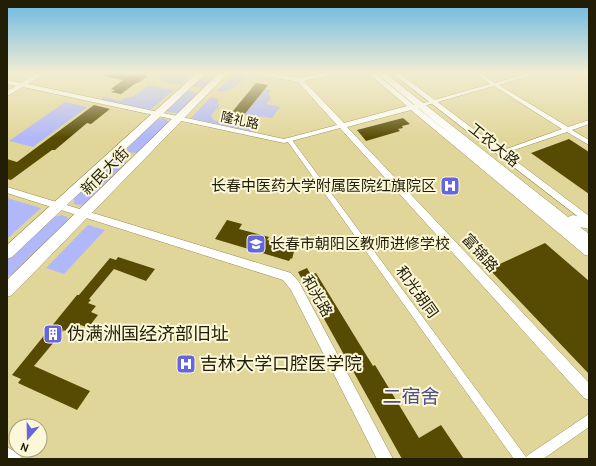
<svg xmlns="http://www.w3.org/2000/svg" width="596" height="466" font-family="Cabin,'Noto Sans SC',sans-serif">
<style>
.green{fill:#b1b8f9}
.building{fill:#574b03}
.lines{fill:none;stroke-linecap:round;stroke-linejoin:round}
.minor-casing{stroke:#998e54;stroke-width:1}
.tertiary-casing{stroke:#998e54;stroke-width:1}
.primary-casing{stroke:#998e54;stroke-width:1}
.minor{fill:#fff;fill-rule:evenodd}
.tertiary{fill:#fff;fill-rule:evenodd}
.primary{fill:#fff;fill-rule:evenodd}
.labels{text-anchor:middle;dominant-baseline:central;stroke-width:4;stroke-linejoin:round;paint-order:stroke}
.far-street-label{font-size:13px;fill:#221d05;stroke:#fcf7d9}
.street-label{font-size:15px;fill:#221d05;stroke:#fcf7d9}
.poi-label{font-size:15px;fill:#221d05;stroke:#fcf7d9;text-anchor:end}
.near-poi-label{font-size:18px;fill:#221d05;stroke:#fcf7d9;text-anchor:start}
.near-neighbourhood-label{font-size:19px;fill:#4b4f8d;stroke:#fcf7d9}
</style>
<rect width="100%" height="100%" fill="#e1d69a"/>
<!-- green -->
<path class="green" d="M 159,73 L 193,73 L 180,85 L 161,81 L 156,77 Z
M 205,73 L 220,73 L 204,88 L 194,87 L 193,85 Z
M 234,73 L 238,73 L 288,82 L 246,78 C 237,84 229,94 217,91 Z
M 148,85 L 174,90 L 149,111 L 100,100 L 104,97 L 121,101 L 124,98 L 133,97 Z
M 265,89 L 271,90 L 268,94 L 271,98 L 266,104 L 280,107 L 272,118 L 261,116 L 258,118 L 244,115 Z
M 192,91 L 198,94 L 178,113 L 167,112 L 167,110 L 185,92 Z
M 211,97 L 218,99 L 219,107 L 211,115 L 213,120 L 253,128 L 252,132 L 191,118 Z
M 65,102 L 87,107 L 33,147 L 9,141 Z
M 163,118 L 169,122 L 139,152 L 133,153 L 127,151 L 127,147 L 155,120 Z
M 120,160 L 125,161 L 127,164 L 87,204 L 80,205 L 74,204 L 74,197 L 111,162 Z
M 7,198 L 41,208 L 7,239 Z
M 62,215 L 67,217 L 68,221 L 15,274 L 7,276 L 7,259 L 54,217 Z
M 88,225 L 105,230 L 64,274 L 46,268 Z"/>
<!-- building -->
<path class="building" d="M 104,73 L 149,73 L 146,75 L 148,76 L 138,83 L 136,83 L 121,94 L 111,92 L 115,90 L 111,89 L 123,80 L 104,76 Z
M 256,83 L 268,85 L 240,120 L 228,117 Z
M 94,105 L 110,109 L 91,124 L 87,123 L 55,150 L 52,150 L 11,180 L 7,179 L 7,159 L 17,162 Z
M 403,118 L 410,124 L 402,126 L 403,128 L 398,129 L 400,131 L 366,141 L 357,130 Z
M 569,139 L 589,152 L 589,194 L 531,153 Z
M 227,220 L 242,224 L 239,229 L 269,237 L 267,240 L 295,248 L 292,259 L 291,258 L 289,261 L 215,239 Z
M 545,243 L 589,281 L 589,374 L 489,269 Z
M 118,257 L 155,269 L 146,281 L 114,269 L 89,299 L 91,300 L 88,303 L 96,306 L 91,312 L 98,315 L 88,328 L 81,325 L 79,328 L 70,325 L 65,331 L 64,330 L 34,366 L 90,391 L 77,410 L 18,383 L 21,379 L 12,375 L 77,295 L 79,295 L 110,258 L 116,260 Z
M 307,268 L 311,275 L 316,273 L 373,366 L 375,365 L 419,438 L 441,425 L 464,459 L 402,459 L 298,272 Z"/>
<g class="lines">
<defs>
<path id="minor" d="M 474,73 L 480,73 L 495,83 L 529,73 L 537,73 L 499,85 L 568,127 L 589,120 L 589,124 L 572,130 L 589,140 L 589,145 L 567,132 L 502,154 L 498,154 L 498,152 L 562,129 L 494,86 L 420,107 L 417,105 L 490,84 Z
M 290,139 L 292,140 L 526,457 L 528,455 L 589,414 L 589,427 L 543,459 L 514,459 L 288,142 L 287,141 Z"/>
<path id="tertiary" d="M 37,73 L 45,73 L 28,84 L 284,139 L 337,125 L 298,82 L 252,73 L 268,73 L 300,78 L 325,73 L 338,73 L 304,81 L 344,123 L 407,106 L 368,73 L 375,73 L 414,105 L 422,104 L 422,106 L 418,108 L 589,246 L 589,256 L 585,255 L 411,110 L 347,127 L 589,383 L 589,400 L 584,398 L 340,128 L 284,143 L 23,87 L 7,96 L 7,91 L 16,86 L 7,84 L 7,80 L 21,83 Z
M 392,73 L 399,73 L 589,216 L 589,225 Z
M 7,187 L 291,273 L 299,282 L 393,459 L 377,459 L 291,290 L 283,280 L 7,193 Z
M 7,447 L 19,454 L 22,459 L 7,459 Z"/>
<path id="primary" d="M 197,73 L 206,73 L 12,257 L 7,259 L 7,245 Z
M 219,73 L 228,73 L 12,295 L 7,297 L 7,280 Z
M 376,73 L 385,73 L 568,217 L 573,215 L 589,219 L 589,229 L 580,227 L 589,234 L 589,246 L 584,245 Z"/>
</defs>
<!-- minor casing -->
<use href="#minor" class="minor-casing"/>
<!-- tertiary casing -->
<use href="#tertiary" class="tertiary-casing"/>
<!-- primary casing -->
<use href="#primary" class="primary-casing"/>
<!-- minor -->
<use href="#minor" class="minor"/>
<!-- tertiary -->
<use href="#tertiary" class="tertiary"/>
<!-- primary -->
<use href="#primary" class="primary"/>
</g>
<!-- sky -->
<linearGradient id="sky" x2="0" y2="1"><stop stop-color="#69b8e4"/><stop offset="0.53" stop-color="#f2edd2"/><stop offset="1" stop-color="#f2edd2" stop-opacity="0"/></linearGradient>
<rect width="596" height="138" fill="url(#sky)"/>
<!-- icons -->
<defs>
<symbol id="hospital-square" viewBox="-11 -11 22 22"><rect x="-9" y="-9" width="18" height="18" rx="4" fill="#6565de" stroke="#fcf7d9"/><path d="M-5-5h3v3.5h4V-5h3V5h-3V1.5h-4V5h-3Z" fill="#fff"/></symbol>
<symbol id="university-square" viewBox="-11 -11 22 22"><rect x="-9" y="-9" width="18" height="18" rx="4" fill="#6565de" stroke="#fcf7d9"/><path d="M0-5L7-2L0 1L-7-2ZM-4 1L0 2.5L4 1V4Q0 6-4 4Z" fill="#fff"/></symbol>
<symbol id="building-square" viewBox="-11 -11 22 22"><rect x="-9" y="-9" width="18" height="18" rx="4" fill="#6565de" stroke="#fcf7d9"/><path d="M-4-6H4V6H1V3H-1V6H-4ZM-2.5-4.3h1.7v1.8h-1.7ZM.8-4.3h1.7v1.8H.8ZM-2.5-1h1.7V.8h-1.7ZM.8-1h1.7V.8H.8Z" fill="#fff"/></symbol>
</defs>
<g fill-rule="evenodd">
<use href="#hospital-square" x="439" y="175" width="22" height="22"/>
<use href="#university-square" x="245" y="233" width="22" height="22"/>
<use href="#building-square" x="42" y="323" width="22" height="22"/>
<use href="#hospital-square" x="175" y="353" width="22" height="22"/>
</g>
<g class="labels">
<!-- far-street labels -->
<g class="far-street-label">
<text transform="translate(240 120) rotate(12)">隆礼路</text>
</g>
<!-- street labels -->
<g class="street-label">
<text transform="translate(494 145) rotate(39)">工农大路</text>
<text transform="translate(105 171) rotate(-45)">新民大街</text>
<text transform="translate(480 253) rotate(48)">富锦路</text>
<text transform="translate(417 292) rotate(54)">和光胡同</text>
<text transform="translate(317 296) rotate(60)">和光路</text>
</g>
<!-- poi labels -->
<g class="poi-label">
<text x="436" y="186">长春中医药大学附属医院红旗院区</text>
<text x="270" y="244" text-anchor="start">长春市朝阳区教师进修学校</text>
</g>
<!-- near-poi labels -->
<g class="near-poi-label">
<text x="67" y="334">伪满洲国经济部旧址</text>
<text x="200" y="364">吉林大学口腔医学院</text>
</g>
<!-- near-neighbourhood labels -->
<g class="near-neighbourhood-label">
<text x="411" y="396">二宿舍</text>
</g>
</g>
<!-- border -->
<rect width="596" height="466" fill="none" stroke="#221d05" stroke-width="16"/>
<!-- north arrow -->
<g transform="translate(28 438) rotate(200)"><circle r="19" fill="#fcf7d9" stroke="#a5a084"/>
<path d="M0-3L7 15L0 10L-7 15Z" fill="#6565de"/>
<text y="-6" font-size="11" font-weight="bold" text-anchor="middle" fill="#221d05">N</text>
</g>
</svg>
